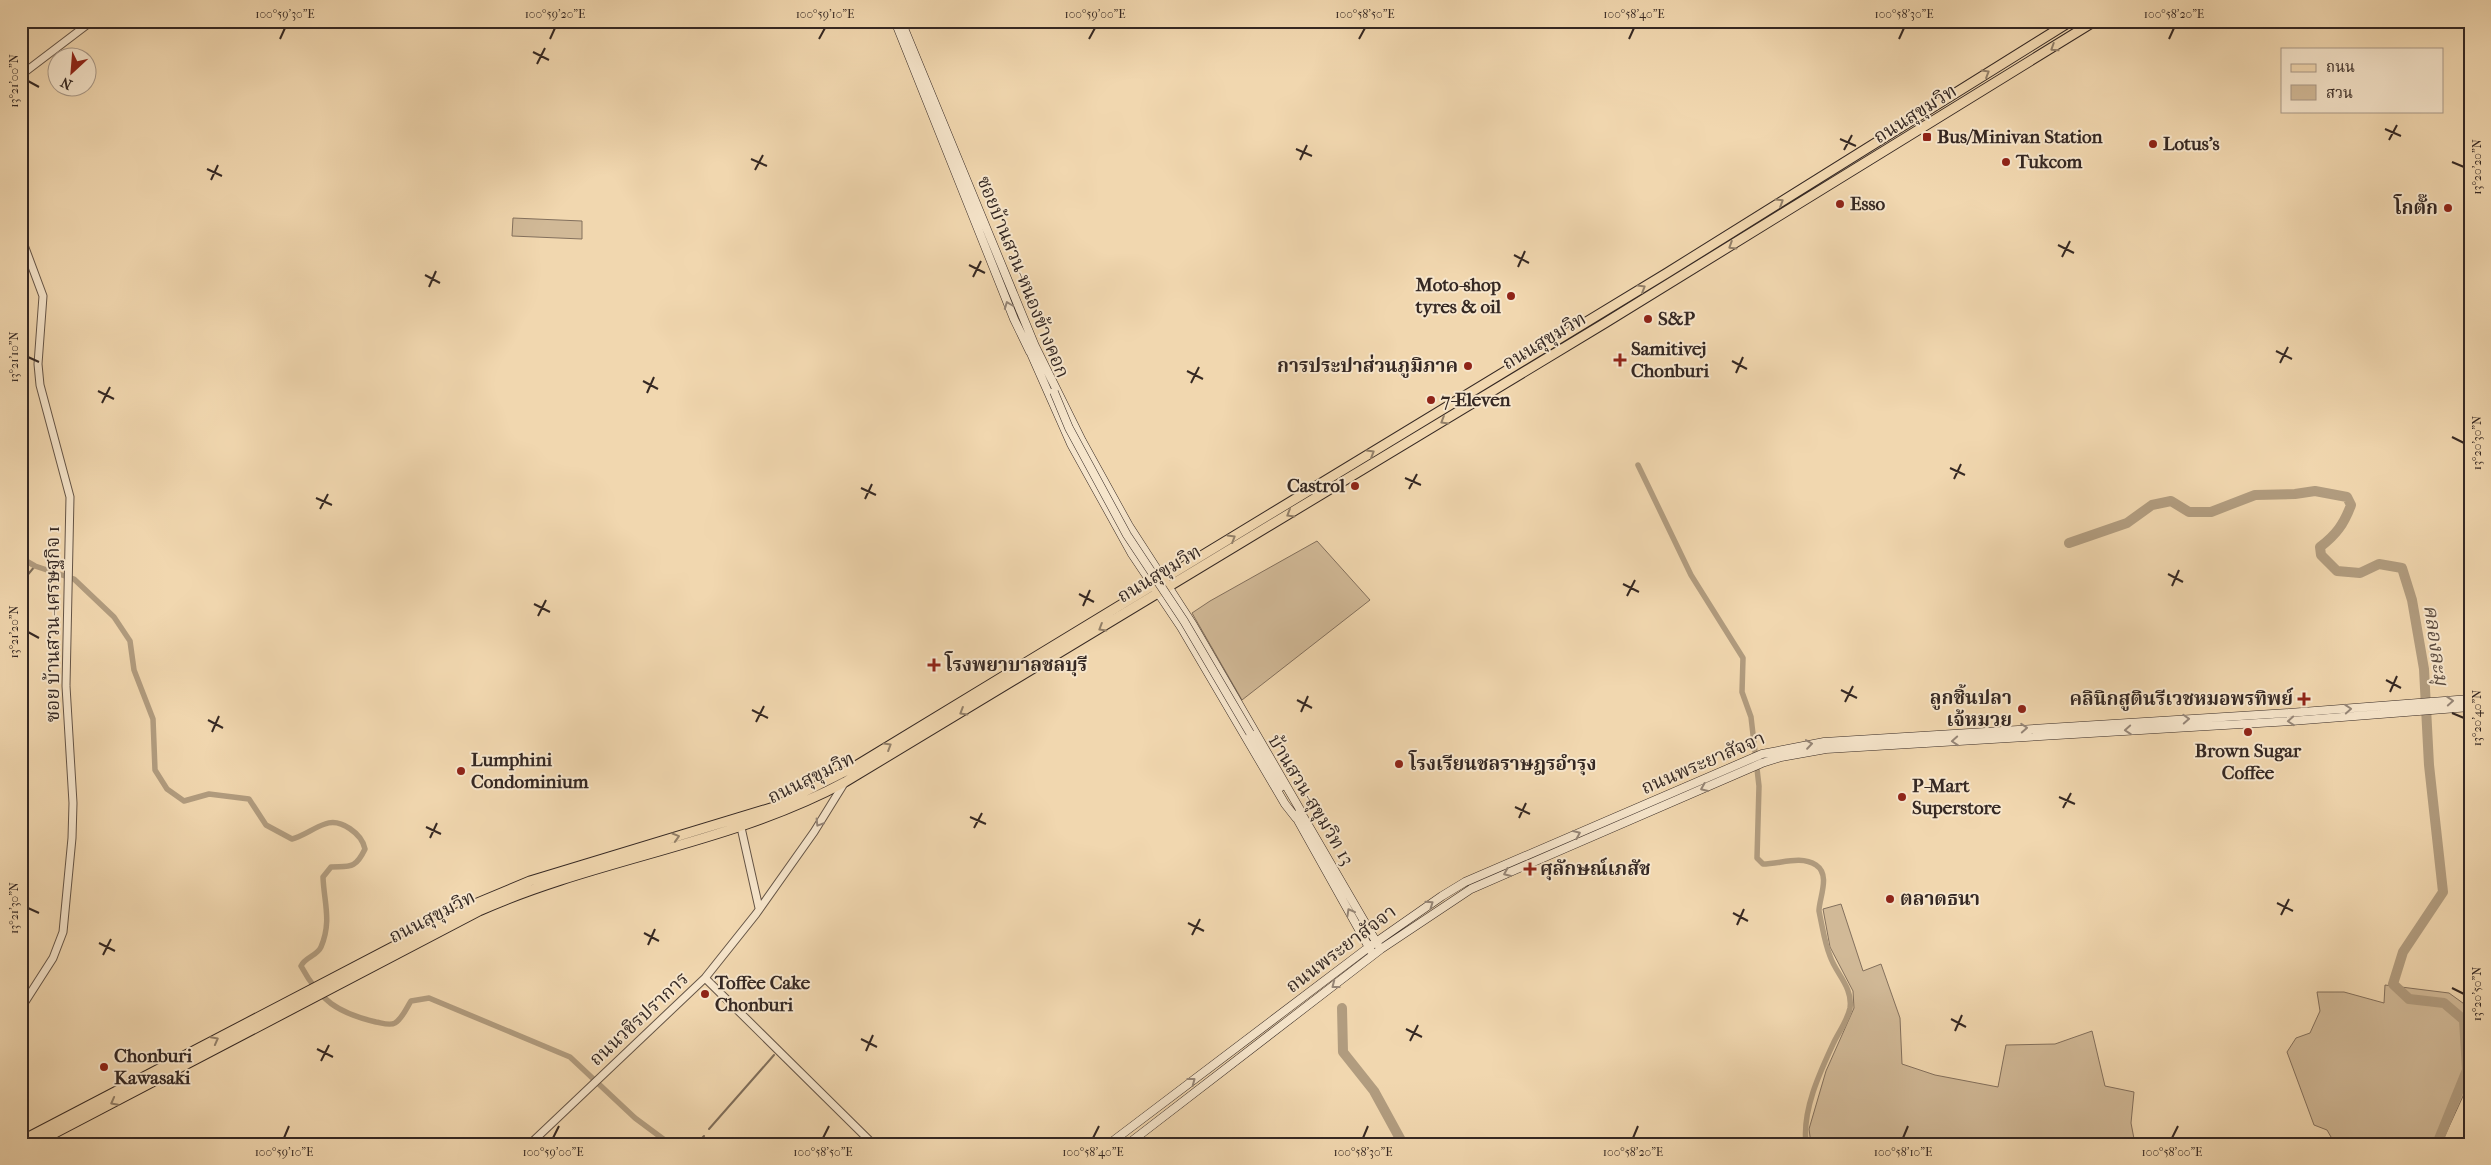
<svg xmlns="http://www.w3.org/2000/svg" width="2491" height="1165" font-family="'IM FELL French Canon','Noto Serif Thai',serif">
<style>
.green{fill:#d1b997;stroke:#83705d}
.lines{fill:none;stroke-linecap:round;stroke-linejoin:round}
.stream{stroke:#7f6e5a;stroke-width:2}
.canal{stroke:#b19c7f;stroke-width:5.5}
.river{stroke:#b19c7f;stroke-width:10}
.tertiary-casing{stroke:#645446;stroke-width:9}
.secondary-casing{stroke:#352823;stroke-width:9}
.primary-casing{stroke:#352823;stroke-width:11}
.tertiary{stroke:#f6e5cb;stroke-width:7}
.secondary{stroke:#f6e5cb;stroke-width:8}
.primary{stroke:#f1d7af;stroke-width:9}
.secondary-bridge-casing{stroke:#352823;stroke-width:9;stroke-linecap:butt}
.secondary-bridge{stroke:#f6e5cb;stroke-width:8}
.oneway{stroke:#938069}
.oneway2{stroke:#968677}
.ticks{fill:none;stroke:#352823;stroke-width:2}
.poi-dot{fill:#8f2418;stroke:#f6e5cb;stroke-width:2}
.labels{text-anchor:middle;dominant-baseline:central;stroke-width:4;stroke-linejoin:round;paint-order:stroke}
.street-label{font-size:19px;fill:#352823;stroke:#f6e5cb}
.poi-label{font-size:19px;font-weight:bold;fill:#352823;stroke:#f6e5cb;text-anchor:start}
.water-label{font-size:20px;font-style:italic;fill:#5a4b3f;stroke:#f6e5cb}
.neatline{fill:none;stroke:#352823;stroke-width:2}
.ticks-label{font-size:12px;text-anchor:middle;fill:#352823}
</style>
<rect width="100%" height="100%" fill="#f1d7af"/>
<filter id="stains"><feTurbulence type="fractalNoise" baseFrequency=".004" numOctaves="4"/><feColorMatrix values="0 0 0 0 .2 0 0 0 0 .09 0 0 0 0 .02 0 0 0 .5 -.17"/></filter>
<radialGradient id="worn" r=".72"><stop offset=".6" stop-color="#630" stop-opacity="0"/><stop offset="1" stop-color="#630" stop-opacity=".3"/></radialGradient>
<!-- green -->
<path class="green" d="M 513,218 L 582,221 L 582,239 L 512,236 Z
M 1317,541 L 1370,600 L 1242,700 L 1192,613 L 1210,601 Z
M 1841,904 L 1863,971 L 1881,964 L 1900,1018 L 1902,1064 L 1935,1075 L 1998,1087 L 2006,1045 L 2055,1044 L 2092,1031 L 2105,1086 L 2134,1092 L 2131,1123 L 2135,1144 L 1811,1144 L 1809,1129 L 1826,1071 L 1854,1008 L 1853,991 L 1830,947 L 1823,909 Z
M 2385,985 L 2449,993 L 2467,1006 L 2470,1021 L 2470,1081 L 2441,1144 L 2335,1144 L 2327,1130 L 2314,1125 L 2287,1052 L 2296,1038 L 2310,1033 L 2320,1011 L 2317,992 L 2344,992 L 2384,1003 Z"/>
<g class="lines">
<!-- stream -->
<path class="stream" d="M 21,583 L 35,566
M 709,1129 L 774,1055
M 697,1144 L 704,1136"/>
<!-- canal -->
<path class="canal" d="M 1638,465 L 1691,575 L 1743,658 L 1742,692 L 1751,717 L 1759,786 L 1757,858 L 1763,864 C 1780,864 1801,855 1816,865 C 1831,875 1819,898 1819,911 C 1820,916 1821,921 1822,926 C 1824,936 1826,946 1830,956 C 1836,974 1853,987 1850,1008 C 1848,1019 1839,1032 1834,1042 C 1820,1072 1802,1110 1806,1144
M 21,558 L 35,566 L 74,579 L 114,617 L 130,641 L 134,670 L 153,719 L 155,770 L 167,789 L 184,801 L 209,794 L 249,799 L 266,825 L 292,839 C 304,836 313,828 325,824 C 341,818 362,834 365,849 C 355,870 349,866 331,867 L 323,877 C 324,903 332,921 321,947 C 317,956 305,957 301,966 C 320,1001 338,1013 376,1022 C 382,1023 390,1026 395,1023 C 402,1019 407,1007 411,1001 L 429,998 L 570,1057 L 635,1118 L 670,1144"/>
<!-- river -->
<path class="river" d="M 2069,543 L 2127,523 L 2152,505 L 2171,501 L 2189,512 L 2211,512 L 2255,495 L 2295,494 L 2315,491 L 2347,497 L 2351,505 C 2344,524 2336,535 2320,547 L 2321,555 L 2337,571 L 2360,573 L 2379,564 L 2402,568 L 2412,600 L 2424,669 L 2429,765 L 2443,892 L 2403,952 L 2393,984 L 2409,999 L 2444,1003 L 2464,1020 L 2467,1070 L 2437,1144
M 1342,1008 L 1343,1052 L 1374,1091 L 1403,1144"/>
<defs>
<path id="tertiary" d="M 21,75 L 92,21
M 21,237 L 43,296 L 38,364 L 40,385 L 70,497 L 66,686 L 73,803 L 72,838 L 63,932 L 53,958 L 21,1008
M 740,823 L 759,908
M 705,978 L 873,1144
M 530,1144 L 705,978 L 756,914 L 814,832 L 845,782"/>
<path id="secondary" d="M 895,21 L 1014,319 L 1030,352
M 901,21 L 1037,351
M 1035,346 L 1082,441 L 1129,526 L 1193,625 L 1302,813
M 1029,349 L 1071,444 L 1132,554 L 1181,627 L 1285,804 L 1296,818
M 1251,734 L 1281,787
M 1300,811 L 1378,945
M 1295,815 L 1371,951
M 1109,1144 L 1369,947 L 1442,896 L 1465,882 L 1762,754 L 1824,742 L 2289,713 L 2470,699
M 1128,1144 L 1381,949 L 1471,889 L 1762,763 L 1781,757 L 1826,749 L 2291,721 L 2470,707"/>
<path id="primary" d="M 21,1141 L 475,904 L 530,881 L 774,807 L 854,767 L 1667,273 L 2071,21
M 34,1144 L 479,911 C 597,858 730,844 845,782 L 1605,323 L 2095,21"/>
</defs>
<!-- tertiary casing -->
<use href="#tertiary" class="tertiary-casing"/>
<!-- secondary casing -->
<use href="#secondary" class="secondary-casing"/>
<!-- primary casing -->
<use href="#primary" class="primary-casing"/>
<!-- tertiary -->
<use href="#tertiary" class="tertiary"/>
<!-- secondary -->
<use href="#secondary" class="secondary"/>
<!-- primary -->
<use href="#primary" class="primary"/>
<defs>
<path id="secondary-bridge" d="M 1054,392 L 1069,428 L 1127,535 L 1184,621 L 1250,733"/>
</defs>
<!-- secondary-bridge casing -->
<use href="#secondary-bridge" class="secondary-bridge-casing"/>
<!-- secondary-bridge -->
<use href="#secondary-bridge" class="secondary-bridge"/>
</g>
<!-- one-way arrows -->
<defs><path id="oneway-chevron" d="M-2-3.5L2.5 0L-2 3.5" fill="none" stroke-width="1.6" stroke-linecap="round" stroke-linejoin="round" transform="scale(1.25)"/></defs>
<g class="oneway">
<use href="#oneway-chevron" transform="translate(2054 48) rotate(147)"/>
<use href="#oneway-chevron" transform="translate(1986 73) rotate(-31)"/>
<use href="#oneway-chevron" transform="translate(1780 202) rotate(-32)"/>
<use href="#oneway-chevron" transform="translate(1732 246) rotate(148)"/>
<use href="#oneway-chevron" transform="translate(1642 288) rotate(-31)"/>
<use href="#oneway-chevron" transform="translate(1444 421) rotate(149)"/>
<use href="#oneway-chevron" transform="translate(1371 453) rotate(-31)"/>
<use href="#oneway-chevron" transform="translate(1290 514) rotate(149)"/>
<use href="#oneway-chevron" transform="translate(1232 538) rotate(-31)"/>
<use href="#oneway-chevron" transform="translate(1102 628) rotate(149)"/>
<use href="#oneway-chevron" transform="translate(963 712) rotate(149)"/>
<use href="#oneway-chevron" transform="translate(888 746) rotate(-31)"/>
<use href="#oneway-chevron" transform="translate(676 837) rotate(-17)"/>
<use href="#oneway-chevron" transform="translate(215 1040) rotate(-28)"/>
<use href="#oneway-chevron" transform="translate(114 1102) rotate(152)"/>
</g>
<g class="oneway2">
<use href="#oneway-chevron" transform="translate(1008 305) rotate(-111)"/>
<use href="#oneway-chevron" transform="translate(2450 701) rotate(-4)"/>
<use href="#oneway-chevron" transform="translate(2348 709) rotate(-4)"/>
<use href="#oneway-chevron" transform="translate(2186 719) rotate(-3)"/>
<use href="#oneway-chevron" transform="translate(2291 721) rotate(176)"/>
<use href="#oneway-chevron" transform="translate(2024 728) rotate(-4)"/>
<use href="#oneway-chevron" transform="translate(2128 730) rotate(176)"/>
<use href="#oneway-chevron" transform="translate(1955 741) rotate(176)"/>
<use href="#oneway-chevron" transform="translate(1809 744) rotate(-8)"/>
<use href="#oneway-chevron" transform="translate(1704 788) rotate(157)"/>
<use href="#oneway-chevron" transform="translate(819 823) rotate(122)"/>
<use href="#oneway-chevron" transform="translate(1577 834) rotate(-23)"/>
<use href="#oneway-chevron" transform="translate(1507 873) rotate(157)"/>
<use href="#oneway-chevron" transform="translate(1430 904) rotate(-35)"/>
<use href="#oneway-chevron" transform="translate(1350 912) rotate(-119)"/>
<use href="#oneway-chevron" transform="translate(1335 985) rotate(142)"/>
<use href="#oneway-chevron" transform="translate(1192 1081) rotate(-37)"/>
</g>
<!-- ticks -->
<path class="ticks" d="M 280,39 L 285,28M 550,39 L 555,28M 819,39 L 825,28M 1089,39 L 1095,28M 1359,39 L 1365,28M 1629,39 L 1634,28M 1899,39 L 1904,28M 2169,39 L 2174,28M 533,52 L 549,60M 537,64 L 545,48M 28,81 L 39,87M 2385,129 L 2401,136M 1840,139 L 1856,146M 2389,140 L 2397,125M 1296,149 L 1312,156M 1844,150 L 1852,135M 751,159 L 767,166M 1300,160 L 1307,145M 2452,162 L 2464,167M 207,169 L 222,176M 755,170 L 763,155M 211,180 L 218,165M 2058,245 L 2074,253M 1514,255 L 1529,263M 2062,257 L 2070,241M 969,265 L 985,273M 1518,267 L 1525,251M 425,275 L 440,283M 973,277 L 981,261M 429,287 L 436,271M 2276,351 L 2292,359M 28,357 L 39,362M 1732,361 L 1747,369M 2280,363 L 2288,347M 1187,371 L 1203,379M 1736,373 L 1743,357M 643,381 L 658,389M 1191,383 L 1199,367M 98,391 L 114,399M 647,393 L 654,377M 102,403 L 110,387M 2452,437 L 2464,443M 1950,468 L 1965,475M 1405,478 L 1421,485M 1954,479 L 1961,464M 861,488 L 876,495M 1409,489 L 1417,474M 316,498 L 332,505M 865,499 L 872,484M 320,509 L 328,494M 2168,574 L 2183,582M 1623,584 L 1639,592M 2172,586 L 2179,570M 1079,594 L 1094,602M 1627,596 L 1635,580M 534,604 L 550,612M 1083,606 L 1090,590M 538,616 L 546,600M 28,632 L 39,638M 2386,680 L 2401,688M 1841,690 L 1857,698M 2390,692 L 2397,676M 1297,700 L 1312,708M 1845,702 L 1853,686M 752,710 L 768,718M 1301,712 L 1308,696M 2452,713 L 2464,718M 208,720 L 223,728M 756,722 L 764,706M 212,732 L 219,716M 2059,797 L 2075,804M 1515,807 L 1530,814M 2063,808 L 2071,793M 970,817 L 986,824M 1519,818 L 1526,803M 426,827 L 441,834M 974,828 L 982,813M 430,838 L 437,823M 2277,903 L 2293,911M 28,908 L 39,913M 1733,913 L 1748,921M 2281,915 L 2289,899M 1188,923 L 1204,931M 1737,925 L 1744,909M 644,933 L 659,941M 1192,935 L 1200,919M 99,943 L 115,951M 648,945 L 655,929M 103,955 L 111,939M 2452,988 L 2464,994M 1951,1019 L 1966,1027M 1406,1029 L 1422,1037M 1955,1031 L 1962,1015M 861,1039 L 877,1047M 1410,1041 L 1418,1025M 317,1049 L 333,1057M 866,1051 L 873,1035M 321,1061 L 329,1045M 284,1138 L 289,1126M 553,1138 L 559,1126M 823,1138 L 829,1126M 1093,1138 L 1099,1126M 1363,1138 L 1368,1126M 1633,1138 L 1638,1126M 1903,1138 L 1908,1126M 2172,1138 L 2178,1126"/>
<!-- markers -->
<g class="poi-dot">
<rect x="1922" y="132" width="10" height="10" rx="2.5"/>
<circle cx="2153" cy="144" r="5"/>
<circle cx="2006" cy="162" r="5"/>
<circle cx="1840" cy="204" r="5"/>
<circle cx="2448" cy="208" r="5"/>
<circle cx="1511" cy="296" r="5"/>
<circle cx="1648" cy="319" r="5"/>
<path d="M1617.5 352.5h5v5h5v5h-5v5h-5v-5h-5v-5h5z"/>
<circle cx="1468" cy="366" r="5"/>
<circle cx="1431" cy="400" r="5"/>
<circle cx="1355" cy="486" r="5"/>
<path d="M931.5 657.5h5v5h5v5h-5v5h-5v-5h-5v-5h5z"/>
<path d="M2301.5 691.5h5v5h5v5h-5v5h-5v-5h-5v-5h5z"/>
<circle cx="2022" cy="709" r="5"/>
<circle cx="2248" cy="732" r="5"/>
<circle cx="1399" cy="764" r="5"/>
<circle cx="461" cy="771" r="5"/>
<circle cx="1902" cy="797" r="5"/>
<path d="M1527.5 861.5h5v5h5v5h-5v5h-5v-5h-5v-5h5z"/>
<circle cx="1890" cy="899" r="5"/>
<circle cx="705" cy="994" r="5"/>
<circle cx="104" cy="1067" r="5"/>
</g>
<g class="labels">
<!-- street labels -->
<g class="street-label">
<text transform="translate(1915 114) rotate(-32)">ถนนสุขุมวิท</text>
<text transform="translate(1023 277) rotate(68)">ซอยบ้านสวน-หนองข้างคอก</text>
<text transform="translate(1544 341) rotate(-31)">ถนนสุขุมวิท</text>
<text transform="translate(1159 574) rotate(-31)">ถนนสุขุมวิท</text>
<text transform="translate(53 624) rotate(-90)">ซอย บ้านสวน-เศรษฐกิจ 1</text>
<text transform="translate(1703 763) rotate(-23)">ถนนพระยาสัจจา</text>
<text transform="translate(811 778) rotate(-26)">ถนนสุขุมวิท</text>
<text transform="translate(1311 800) rotate(59)">บ้านสวน-สุขุมวิท 13</text>
<text transform="translate(432 917) rotate(-27)">ถนนสุขุมวิท</text>
<text transform="translate(1341 949) rotate(-37)">ถนนพระยาสัจจา</text>
<text transform="translate(639 1019) rotate(-43)">ถนนวชิรปราการ</text>
</g>
<!-- poi labels -->
<g class="poi-label">
<text x="1937" y="137">Bus/Minivan Station</text>
<text x="2163" y="144">Lotus's</text>
<text x="2016" y="162">Tukcom</text>
<text x="1850" y="204">Esso</text>
<text x="2438" y="208" text-anchor="end">โกตั๊ก</text>
<text x="1501" y="285" text-anchor="end">Moto-shop<tspan x="1501" dy="22">tyres &amp; oil</tspan></text>
<text x="1658" y="319">S&amp;P</text>
<text x="1631" y="349">Samitivej<tspan x="1631" dy="22">Chonburi</tspan></text>
<text x="1458" y="366" text-anchor="end">การประปาส่วนภูมิภาค</text>
<text x="1441" y="400">7-Eleven</text>
<text x="1345" y="486" text-anchor="end">Castrol</text>
<text x="945" y="665">โรงพยาบาลชลบุรี</text>
<text x="2012" y="698" text-anchor="end">ลูกชิ้นปลา<tspan x="2012" dy="22">เจ้หมวย</tspan></text>
<text x="2293" y="699" text-anchor="end">คลินิกสูตินรีเวชหมอพรทิพย์</text>
<text x="2248" y="751" text-anchor="middle">Brown Sugar<tspan x="2248" dy="22">Coffee</tspan></text>
<text x="471" y="760">Lumphini<tspan x="471" dy="22">Condominium</tspan></text>
<text x="1409" y="764">โรงเรียนชลราษฎรอำรุง</text>
<text x="1912" y="786">P-Mart<tspan x="1912" dy="22">Superstore</tspan></text>
<text x="1540" y="869">ศุลักษณ์เภสัช</text>
<text x="1900" y="899">ตลาดธนา</text>
<text x="715" y="983">Toffee Cake<tspan x="715" dy="22">Chonburi</tspan></text>
<text x="114" y="1056">Chonburi<tspan x="114" dy="22">Kawasaki</tspan></text>
</g>
<!-- water labels -->
<g class="water-label">
<text transform="translate(2436 645) rotate(82)">คลองละมุ</text>
</g>
</g>
<!-- margin -->
<rect width="2491" height="1165" fill="none" stroke="#f1d7af" stroke-width="55"/>
<!-- legend -->
<rect x="2281" y="48" width="162" height="65" fill="#f6e5cb" stroke="#a99988"/>
<rect x="2291" y="64" width="25" height="8" fill="#f1d7af" stroke="#a99988"/>
<text x="2326" y="72" font-size="15" fill="#352823">ถนน</text>
<rect x="2291" y="85" width="25" height="15" fill="#d1b997" stroke="#a99988"/>
<text x="2326" y="98" font-size="15" fill="#352823">สวน</text>
<!-- north arrow -->
<g transform="translate(72 72) rotate(206)"><circle r="24" fill="#f6e5cb" stroke="#a99988"/>
<path d="M0-4L9 19L0 12L-9 19Z" fill="#8f2418"/>
<text y="-8" font-size="14" font-weight="bold" text-anchor="middle" fill="#352823">N</text>
</g>
<rect x="28" y="28" width="2436" height="1110" class="neatline"/>
<g class="ticks-label">
<text x="285" y="18">100°59'30"E</text>
<text x="555" y="18">100°59'20"E</text>
<text x="825" y="18">100°59'10"E</text>
<text x="1095" y="18">100°59'00"E</text>
<text x="1365" y="18">100°58'50"E</text>
<text x="1634" y="18">100°58'40"E</text>
<text x="1904" y="18">100°58'30"E</text>
<text x="2174" y="18">100°58'20"E</text>
<text transform="translate(14 81) rotate(-90)" y="4">13°21'00"N</text>
<text transform="translate(2477 167) rotate(-90)" y="4">13°20'20"N</text>
<text transform="translate(14 357) rotate(-90)" y="4">13°21'10"N</text>
<text transform="translate(2477 443) rotate(-90)" y="4">13°20'30"N</text>
<text transform="translate(14 632) rotate(-90)" y="4">13°21'20"N</text>
<text transform="translate(2477 718) rotate(-90)" y="4">13°20'40"N</text>
<text transform="translate(14 908) rotate(-90)" y="4">13°21'30"N</text>
<text transform="translate(2477 994) rotate(-90)" y="4">13°20'50"N</text>
<text x="284" y="1156">100°59'10"E</text>
<text x="553" y="1156">100°59'00"E</text>
<text x="823" y="1156">100°58'50"E</text>
<text x="1093" y="1156">100°58'40"E</text>
<text x="1363" y="1156">100°58'30"E</text>
<text x="1633" y="1156">100°58'20"E</text>
<text x="1903" y="1156">100°58'10"E</text>
<text x="2172" y="1156">100°58'00"E</text>
</g>
<rect width="100%" height="100%" filter="url(#stains)"/>
<rect width="100%" height="100%" fill="url(#worn)"/>
</svg>
